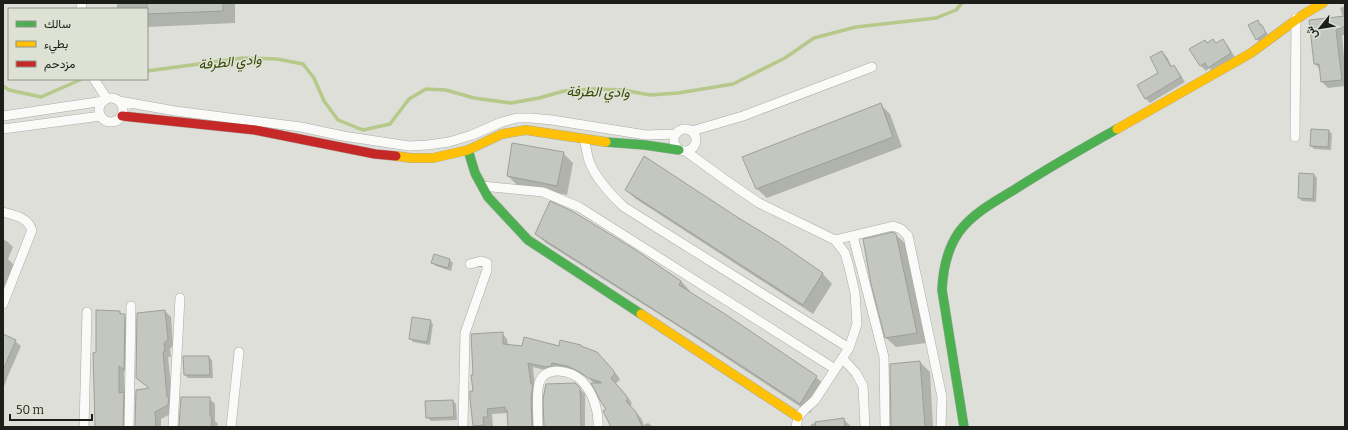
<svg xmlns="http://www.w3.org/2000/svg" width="1348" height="430" font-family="Bitter,Vazirmatn,serif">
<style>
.shadow{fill:#0003}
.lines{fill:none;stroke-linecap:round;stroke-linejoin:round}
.stream{stroke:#b7c88b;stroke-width:3.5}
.building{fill:#c4c6c0;stroke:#9d9f99}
.street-casing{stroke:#aaaba6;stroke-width:10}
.fast-casing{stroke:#aaaba6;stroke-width:10}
.slow-casing{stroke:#aaaba6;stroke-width:10}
.jam-casing{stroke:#aaaba6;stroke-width:10}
.street{stroke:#fafaf9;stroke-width:9}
.fast{stroke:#4caf50;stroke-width:9}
.slow{stroke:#ffc107;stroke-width:9}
.jam{stroke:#c62828;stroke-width:9}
.labels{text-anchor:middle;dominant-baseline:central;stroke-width:3;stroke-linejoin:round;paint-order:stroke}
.water-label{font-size:14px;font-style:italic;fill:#394605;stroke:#dee2d5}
</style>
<rect width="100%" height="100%" fill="#dddfd8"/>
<!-- shadow -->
<path class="shadow" d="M 117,3 L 235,3 L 235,23 L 147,27 L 147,9 L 117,9 Z
M 1345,6 L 1345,34 L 1342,36 L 1345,67 L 1345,86 L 1328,88 L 1322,82 L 1321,70 L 1315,64 L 1343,18 L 1340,8 Z
M 1258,21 L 1269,36 L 1260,43 L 1257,39 L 1250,26 Z
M 1223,40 L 1228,46 L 1236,59 L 1214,73 L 1209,68 L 1206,71 L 1201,66 L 1207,44 L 1217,44 Z
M 1162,52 L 1167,57 L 1172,67 L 1173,66 L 1178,71 L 1185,82 L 1150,103 L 1145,98 L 1159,73 Z
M 880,104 L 890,114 L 902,147 L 767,198 L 757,189 L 743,158 Z
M 1312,130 L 1329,131 L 1332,134 L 1331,150 L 1314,149 L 1311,146 Z
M 563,153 L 573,163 L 567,195 L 518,186 L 508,176 Z
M 1314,175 L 1317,178 L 1316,202 L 1302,201 L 1299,198 Z
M 626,190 L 736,218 L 777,242 L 823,274 L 832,284 L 813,314 L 636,199 Z
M 536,234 L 681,281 L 690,291 L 689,293 L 816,377 L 826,386 L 810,413 L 673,323 L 546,243 Z
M 896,235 L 906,244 L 926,343 L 896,347 L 886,338 L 872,284 Z
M 3,239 L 8,242 L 13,247 L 8,259 L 14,265 L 3,289 Z
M 450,260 L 453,263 L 451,271 L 436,266 L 432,263 Z
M 165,311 L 171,317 L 173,345 L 170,349 L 171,357 L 168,357 L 174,412 L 161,419 L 161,427 L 136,427 L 150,389 L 137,378 Z
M 119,312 L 131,321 L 130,374 L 124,371 L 125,395 L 129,399 L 129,427 L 96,427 L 97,353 Z
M 430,321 L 433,324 L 430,345 L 413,342 L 410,338 Z
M 502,333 L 507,339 L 508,345 L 522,347 L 581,346 L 602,359 L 618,376 L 620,380 L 615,384 L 630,400 L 632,404 L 630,406 L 641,418 L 644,425 L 648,423 L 653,427 L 612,427 L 608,410 L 595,384 L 587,377 L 573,371 L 552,372 L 533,367 L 535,387 L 537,427 L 509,427 L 508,413 L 492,414 L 493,427 L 474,427 L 471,399 L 474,392 L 474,376 Z
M 3,336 L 15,341 L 21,346 L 7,378 L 7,379 L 3,389 Z
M 184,357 L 209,357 L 212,360 L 213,378 L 188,378 L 185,375 Z
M 920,362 L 930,372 L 933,427 L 893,427 Z
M 575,384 L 585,394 L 585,427 L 545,427 L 544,399 L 546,385 Z
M 209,398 L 215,404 L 215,421 L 218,424 L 217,427 L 180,427 Z
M 453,401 L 456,404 L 457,420 L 431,421 L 427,417 Z
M 843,419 L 852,427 L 811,427 L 811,424 Z"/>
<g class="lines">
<!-- stream -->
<path class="stream" d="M 147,71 L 243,58 L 277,59 L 303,64 L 314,78 L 324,101 L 338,120 L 363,130 L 390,124 L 409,99 L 426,89 L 446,90 L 474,98 L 511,103 L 539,98 L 564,91 L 593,89 L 623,90 L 650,95 L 678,93 L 733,84 L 785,58 L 814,38 L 856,27 L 936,18 L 956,10 L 962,3
M 3,86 L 9,90 L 41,97 L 82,79"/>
</g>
<!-- building -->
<path class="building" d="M 147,3 L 223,3 L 223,11 L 147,14 Z
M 1345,16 L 1345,26 L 1336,30 L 1342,80 L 1321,82 L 1319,64 L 1314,64 L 1309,20 Z
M 1258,20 L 1260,25 L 1262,25 L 1266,33 L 1256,40 L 1248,25 Z
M 1213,39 L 1216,43 L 1223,39 L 1231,53 L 1208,68 L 1205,63 L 1200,66 L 1189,49 L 1205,40 L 1207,43 Z
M 1162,51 L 1171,67 L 1174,65 L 1181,77 L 1145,99 L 1137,85 L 1158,73 L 1150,57 Z
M 881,103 L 893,137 L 756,189 L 742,157 Z
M 1311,129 L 1329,130 L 1328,147 L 1310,146 Z
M 512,143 L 564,152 L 557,186 L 507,176 Z
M 644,156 L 737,217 L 778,242 L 823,273 L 803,305 L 625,190 Z
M 1299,173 L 1314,174 L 1313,199 L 1298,198 Z
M 550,201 L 572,211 L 634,249 L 681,281 L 679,285 L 725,314 L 817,376 L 800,404 L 708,344 L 535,234 Z
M 893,232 L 896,234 L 917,333 L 885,338 L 871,284 L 863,239 Z
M 434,254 L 450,259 L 448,268 L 431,263 Z
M 96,310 L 120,311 L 120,314 L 125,314 L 124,370 L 119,366 L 119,393 L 124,392 L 123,427 L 95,427 L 93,353 L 96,352 Z
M 165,310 L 168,339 L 164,343 L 165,351 L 163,352 L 167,397 L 169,397 L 168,405 L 155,412 L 156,427 L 135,427 L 136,390 L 149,388 L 136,378 L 137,313 Z
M 412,317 L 431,320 L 427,342 L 409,339 Z
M 503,332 L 503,344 L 522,346 L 524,337 L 559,346 L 560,340 L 581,345 L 581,346 L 597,352 L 613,370 L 615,374 L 611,378 L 625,394 L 628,399 L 626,401 L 636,412 L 642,427 L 611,427 L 603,411 L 606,409 L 601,402 L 591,383 L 601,383 L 601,382 L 588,378 L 580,372 L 567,366 L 552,363 L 551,366 L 546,367 L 528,363 L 531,384 L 533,384 L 531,398 L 532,427 L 508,427 L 507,410 L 505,410 L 505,407 L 487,409 L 488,417 L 483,417 L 484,425 L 473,426 L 470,399 L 470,391 L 473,391 L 471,375 L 473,375 L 471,334 Z
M 3,334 L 16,340 L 3,370 Z
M 183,356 L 209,356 L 210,375 L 184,375 Z
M 920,361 L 925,427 L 891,427 L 890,364 Z
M 575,383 L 580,388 L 581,427 L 544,427 L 543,399 L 546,384 Z
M 181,397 L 210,397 L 210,416 L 212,417 L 211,427 L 179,427 Z
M 453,400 L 454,417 L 426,418 L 425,401 Z
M 844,418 L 845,427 L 816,427 L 815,422 Z"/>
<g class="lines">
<defs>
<path id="street" d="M 81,9 L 82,3
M 94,79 L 107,99
M99 110a12 12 0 1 1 24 0a12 12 0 1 1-24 0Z
M 119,101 L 175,111 L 301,127 L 343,136 L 409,146 L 428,145 L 449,142 L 472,135 L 502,122 L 517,118 L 531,118 L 552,120 L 646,135 L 676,134
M 3,116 L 104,101
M674 140a11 11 0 1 1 22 0a11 11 0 1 1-22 0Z
M 3,129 L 101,116
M 692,131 L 743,116 L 872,67
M 1295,137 L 1296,18
M 584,139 C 586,146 587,154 589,161 C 596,179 610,194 624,207 L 849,348
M 687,152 L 724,179 L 759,203 L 835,240 L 845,253 L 849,267 L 855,293 L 857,324 L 849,348 L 815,400 L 803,411 L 798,417 L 796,427
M 482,186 L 543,192 L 579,207 L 835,369
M 3,212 C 16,216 27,217 32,230 L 3,304
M 853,236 L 884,357 L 885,427
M 835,240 L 893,226 L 901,229 L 908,236 L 942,397 L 941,427
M 842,358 L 856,373 L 863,386 L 865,427
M 84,427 L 87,312
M 129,427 L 131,306
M 173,427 L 180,298
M 231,427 L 239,352
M 463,427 L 465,333 L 487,270 L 487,263 L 481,261 L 470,264
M 538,427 C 538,416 536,393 539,383 C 545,365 571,370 582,381 C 593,393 599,411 598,427"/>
<path id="fast" d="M 606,142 L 645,145 L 679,150
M 468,150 L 475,173 L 488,197 L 528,240 L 641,314
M 964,427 L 942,290 C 943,269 947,249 959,232 C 974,212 996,201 1017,188 C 1050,167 1083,148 1117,129"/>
<path id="slow" d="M 1117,129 L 1251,53 L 1304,14 L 1323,3
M 396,156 L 411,158 L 433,158 L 468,150 L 502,134 L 526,130 L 606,142
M 641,314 L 798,417"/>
<path id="jam" d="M 122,116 L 255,130 L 375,154 L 396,156"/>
</defs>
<!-- street casing -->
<use href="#street" class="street-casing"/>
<!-- fast casing -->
<use href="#fast" class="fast-casing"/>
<!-- slow casing -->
<use href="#slow" class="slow-casing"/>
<!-- jam casing -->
<use href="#jam" class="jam-casing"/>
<!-- street -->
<use href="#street" class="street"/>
<!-- fast -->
<use href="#fast" class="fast"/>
<!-- slow -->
<use href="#slow" class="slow"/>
<!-- jam -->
<use href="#jam" class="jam"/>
</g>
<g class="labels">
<!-- water labels -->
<g class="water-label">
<text transform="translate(230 62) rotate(-5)">وادي الطرفة</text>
<text transform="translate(598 92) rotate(1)">وادي الطرفة</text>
</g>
</g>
<!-- border -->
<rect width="1348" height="430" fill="none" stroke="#1c1e19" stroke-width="8"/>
<!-- legend -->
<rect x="8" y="8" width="140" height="72" fill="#dee2d5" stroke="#90948a"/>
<rect x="16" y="21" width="20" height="6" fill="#4caf50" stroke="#90948a"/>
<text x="44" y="28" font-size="12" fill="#1c1e19">سالك</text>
<rect x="16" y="41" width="20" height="6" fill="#ffc107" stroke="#90948a"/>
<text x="44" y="48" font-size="12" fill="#1c1e19">بطيء</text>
<rect x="16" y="61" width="20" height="6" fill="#c62828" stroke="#90948a"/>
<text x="44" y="68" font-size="12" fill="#1c1e19">مزدحم</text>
<!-- north arrow -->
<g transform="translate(1320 28) rotate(240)" stroke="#dee2d5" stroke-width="3" paint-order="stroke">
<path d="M0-3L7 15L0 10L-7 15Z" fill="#1c1e19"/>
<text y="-6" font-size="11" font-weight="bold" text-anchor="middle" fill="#1c1e19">ش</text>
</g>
<!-- scale -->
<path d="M10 414v6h82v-6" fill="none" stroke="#1c1e19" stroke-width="2"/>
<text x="16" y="414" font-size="12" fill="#1c1e19" stroke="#dee2d5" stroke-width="3" paint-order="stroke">50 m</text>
</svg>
